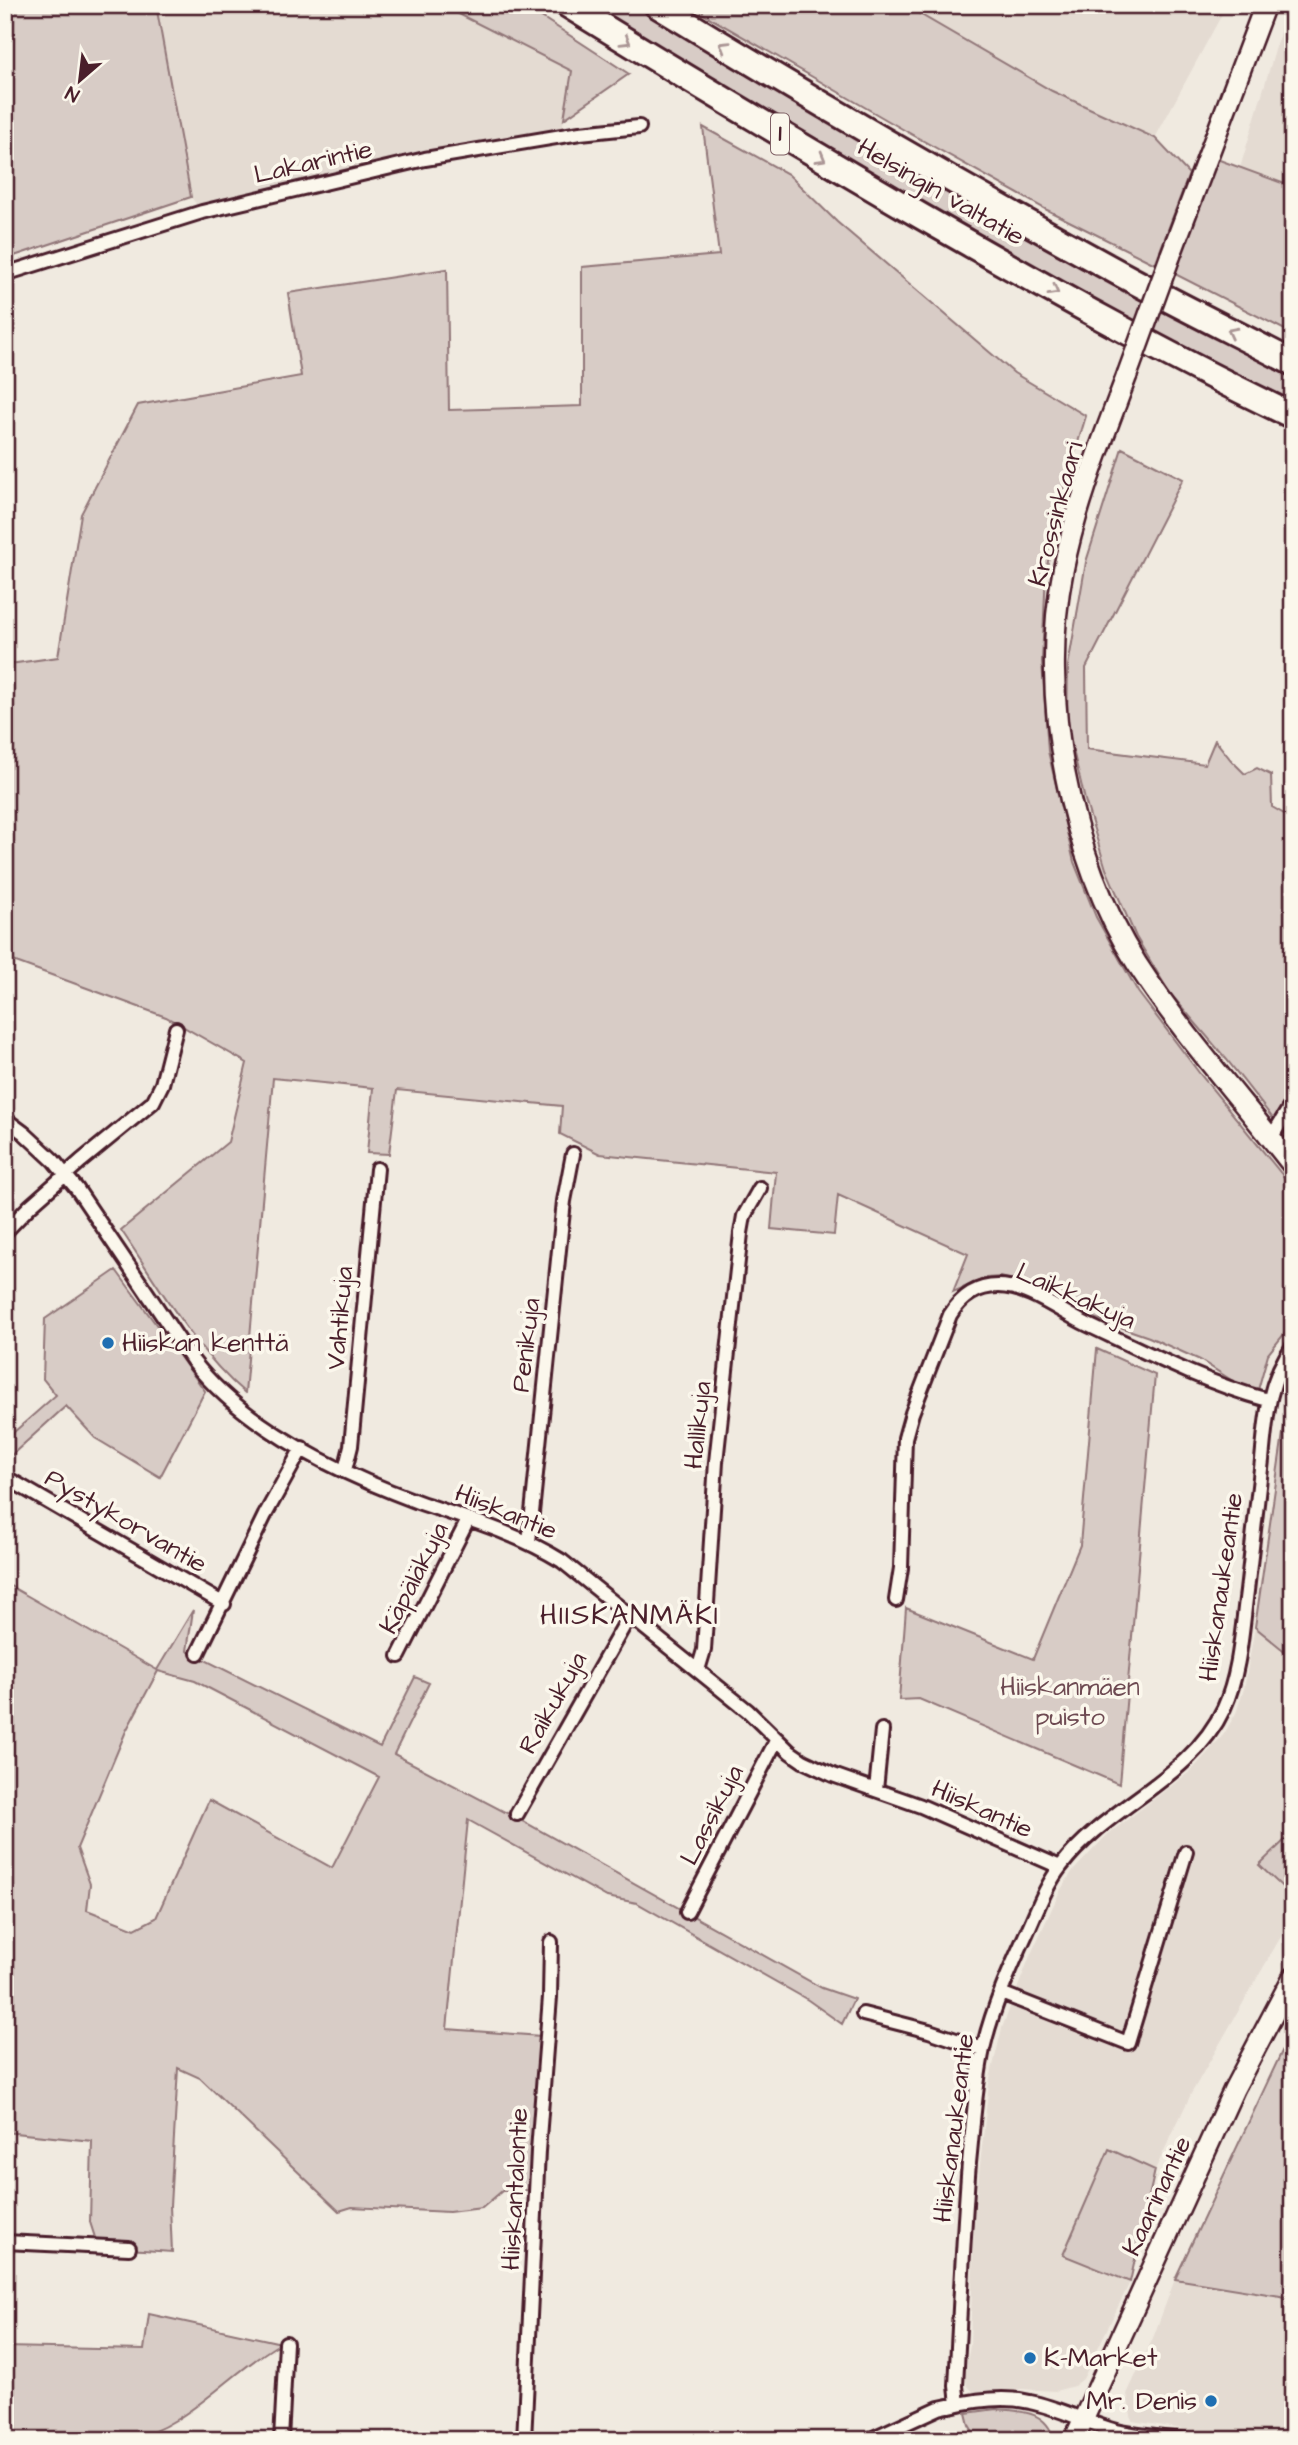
<svg xmlns="http://www.w3.org/2000/svg" width="1298" height="2445" font-family="'Architects Daughter',sans-serif">
<style>
.built{fill:#e4dbd2}
.green{fill:#d8ccc6;stroke:#917678;stroke-width:2;fill-rule:evenodd}
.lines{fill:none;stroke-linecap:round;stroke-linejoin:round}
.street-casing{stroke:#4a1f2b;stroke-width:18}
.secondary-casing{stroke:#4a1f2b;stroke-width:24}
.highway-casing{stroke:#4a1f2b;stroke-width:30}
.street{stroke:#fbf7ec;stroke-width:12}
.secondary{stroke:#fbf7ec;stroke-width:19}
.highway{stroke:#fbf7ec;stroke-width:24}
.secondary-bridge-casing{stroke:#4a1f2b;stroke-width:24;stroke-linecap:butt}
.secondary-bridge{stroke:#fbf7ec;stroke-width:19}
.oneway{stroke:#ab9695}
.poi-dot{fill:#1f6fb2;stroke:#fbf7ec;stroke-width:2.5}
.labels{text-anchor:middle;dominant-baseline:central;stroke-width:7;stroke-linejoin:round;paint-order:stroke}
.shield{fill:#fbf7ec;stroke:#7f6065;stroke-width:2}
.shield-label{font-size:24px;font-weight:bold;fill:#4a1f2b}
.street-label{font-size:26px;fill:#4a1f2b;stroke:#fbf7ec}
.poi-label{font-size:26px;fill:#4a1f2b;stroke:#fbf7ec;text-anchor:start}
.park-label{font-size:26px;fill:#6e4a52;stroke:#fbf7ec}
.neighbourhood-label{font-size:28px;letter-spacing:2px;fill:#4a1f2b;stroke:#fbf7ec}
</style>
<rect width="100%" height="100%" fill="#f0eae0"/>
<filter id="ink" filterUnits="userSpaceOnUse"><feTurbulence type="fractalNoise" baseFrequency=".0143" numOctaves="2"/><feDisplacementMap in="SourceGraphic" scale="14" xChannelSelector="R" yChannelSelector="G"/><feConvolveMatrix kernelMatrix="1 2 1 2 8 2 1 2 1" color-interpolation-filters="sRGB"/></filter>
<g filter="url(#ink)">
<!-- built -->
<path class="built" d="M 156,5 L 441,5 L 572,71 L 561,136 L 202,212 L 191,197 Z
M 904,5 L 1227,5 L 1155,138 L 1052,91 Z
M 1285,5 L 1293,5 L 1293,187 L 1240,168 L 1279,37 Z
M 1255,1627 L 1293,1658 L 1293,1832 L 1259,1865 L 1293,1897 L 1293,1921 L 1279,1940 L 1191,2094 L 1155,2170 L 1108,2150 L 1063,2255 L 1130,2282 L 1083,2379 L 1074,2386 L 1055,2391 L 1021,2389 L 976,2395 L 967,2385 L 965,2374 L 970,2345 L 974,2220 L 989,2083 L 1002,2028 L 1030,1956 L 1060,1891 L 1072,1872 L 1107,1835 L 1192,1770 L 1224,1734 L 1236,1713 L 1244,1689 Z
M 1175,2279 L 1293,2298 L 1293,2440 L 1254,2440 L 1132,2421 L 1127,2394 L 1153,2338 Z"/>
<!-- green -->
<path class="green" d="M 5,5 L 156,5 L 191,197 L 5,259 Z
M 441,5 L 523,5 L 629,74 L 564,119 L 572,71 Z
M 586,5 L 636,5 L 840,129 L 1045,247 L 1293,374 L 1293,404 L 1034,270 Z
M 706,5 L 904,5 L 1052,91 L 1155,138 L 1189,174 L 1155,264 L 1047,210 L 911,134 L 702,13 Z
M 703,127 L 788,174 L 837,222 L 1014,373 L 1086,416 L 1063,492 L 1046,571 L 1042,661 L 1048,751 L 1074,862 L 1096,917 L 1138,992 L 1200,1074 L 1293,1188 L 1293,1323 L 1268,1354 L 1258,1390 L 1239,1385 L 1200,1360 L 1149,1337 L 1094,1318 L 1026,1284 L 1001,1277 L 986,1278 L 953,1292 L 968,1254 L 838,1195 L 834,1235 L 771,1229 L 776,1172 L 600,1154 L 560,1134 L 562,1106 L 397,1090 L 389,1154 L 367,1153 L 373,1088 L 273,1078 L 245,1393 C 195,1351 158,1284 121,1230 L 228,1142 L 247,1063 L 166,1017 L 5,958 L 5,679 L 10,664 L 58,657 L 81,514 L 138,405 L 301,376 L 288,293 L 447,269 L 449,410 L 582,406 L 582,267 L 719,255 Z
M 1214,158 L 1293,187 L 1293,334 L 1175,274 Z
M 1122,448 L 1183,479 L 1086,668 L 1087,749 L 1205,764 L 1215,740 L 1231,760 L 1245,774 L 1257,768 L 1271,775 L 1272,807 L 1293,819 L 1293,1144 L 1227,1060 L 1169,992 L 1136,937 L 1106,869 L 1085,800 L 1067,725 L 1068,666 L 1086,562 Z
M 116,1270 L 205,1391 L 160,1477 L 95,1438 L 66,1406 L 6,1460 L 5,1440 L 56,1395 L 43,1379 L 45,1319 Z
M 1097,1349 L 1155,1375 L 1119,1784 L 919,1699 L 899,1700 L 906,1608 L 1033,1659 L 1080,1545 Z
M 1289,1392 L 1293,1395 L 1293,1658 L 1255,1627 Z
M 5,1583 L 157,1670 L 193,1610 L 187,1651 L 380,1747 L 415,1677 L 429,1683 L 394,1754 L 528,1824 L 822,1988 L 854,1999 L 842,2024 L 808,2000 L 637,1903 L 607,1897 L 468,1820 L 447,2029 L 541,2036 L 528,2190 L 502,2191 L 482,2208 L 449,2212 L 352,2207 L 339,2211 L 200,2078 L 178,2068 L 170,2206 L 172,2252 L 98,2247 L 90,2222 L 92,2141 L 5,2132 ZM 158,1671 L 195,1681 L 379,1777 L 332,1868 L 209,1800 L 156,1918 L 135,1929 L 87,1910 L 90,1884 L 77,1848 L 126,1731 Z
M 1293,1832 L 1293,1897 L 1259,1865 Z
M 1293,2032 L 1293,2298 L 1175,2279 L 1284,2047 Z
M 1109,2149 L 1155,2170 L 1130,2282 L 1063,2255 Z
M 149,2314 L 281,2343 C 229,2372 186,2430 125,2440 L 5,2440 L 5,2347 L 144,2350 Z
M 996,2409 C 1020,2411 1047,2410 1054,2440 L 978,2440 L 969,2425 L 966,2413 Z"/>
<g class="lines">
<defs>
<path id="street" d="M 5,274 L 202,212 L 425,159 L 580,133 L 639,127
M 5,1119 L 24,1133 L 54,1161 L 77,1189 L 193,1361 C 245,1428 339,1473 418,1502 C 467,1519 517,1533 562,1561 L 748,1711 L 790,1752 L 803,1761 L 833,1775 L 921,1806 L 1060,1867
M 1271,1138 L 1293,1102
M 5,1232 L 30,1206 L 81,1161 L 153,1102 L 162,1084 L 176,1029
M 345,1470 L 351,1446 L 377,1169
M 5,1477 L 224,1604
M 529,1542 L 564,1201 L 573,1154
M 896,1600 L 901,1568 L 905,1438 L 912,1413 L 950,1315 C 961,1297 977,1286 998,1286 C 1029,1286 1059,1311 1086,1324 C 1145,1352 1205,1383 1268,1400
M 198,1653 L 265,1515 L 302,1448
M 399,1656 L 468,1520
M 698,1670 L 704,1650 L 716,1462 L 741,1233 L 744,1216 L 760,1188
M 876,1790 L 882,1730
M 517,1814 L 630,1615
M 687,1912 L 777,1739
M 1001,1993 L 1128,2043 L 1186,1852
M 863,2014 L 929,2031 L 983,2049
M 5,2242 L 129,2248
M 950,2406 C 975,2400 1005,2396 1030,2402 C 1060,2408 1087,2423 1117,2431 C 1139,2436 1163,2438 1186,2440
M 281,2440 L 286,2343
M 524,2440 L 538,2151 L 550,1997 L 551,1942
M 869,2440 L 939,2408 L 958,2404 L 956,2386 C 960,2311 963,2237 969,2163 C 973,2125 975,2087 983,2049 C 992,2009 1010,1969 1027,1932 C 1037,1910 1046,1885 1061,1866 C 1107,1805 1191,1780 1224,1708 C 1240,1673 1242,1629 1247,1591 C 1252,1547 1257,1503 1262,1460 C 1266,1419 1268,1380 1293,1346"/>
<path id="secondary" d="M 1170,257 L 1265,5
M 1127,375 C 1103,439 1076,504 1063,571 C 1038,695 1069,858 1137,964 C 1183,1035 1241,1099 1293,1166
M 1074,2440 L 1234,2089 L 1293,1977"/>
<path id="highway" d="M 568,5 C 684,77 801,146 919,215 C 1041,285 1165,355 1293,416
M 657,5 C 809,98 963,188 1119,273 C 1176,304 1235,333 1293,363"/>
</defs>
<!-- street casing -->
<use href="#street" class="street-casing"/>
<!-- secondary casing -->
<use href="#secondary" class="secondary-casing"/>
<!-- highway casing -->
<use href="#highway" class="highway-casing"/>
<!-- street -->
<use href="#street" class="street"/>
<!-- secondary -->
<use href="#secondary" class="secondary"/>
<!-- highway -->
<use href="#highway" class="highway"/>
<defs>
<path id="secondary-bridge" d="M 1127,375 L 1170,257"/>
</defs>
<!-- secondary-bridge casing -->
<use href="#secondary-bridge" class="secondary-bridge-casing"/>
<!-- secondary-bridge -->
<use href="#secondary-bridge" class="secondary-bridge"/>
</g>
<!-- one-way arrows -->
<defs><path id="oneway-chevron" d="M-2-3.5L2.5 0L-2 3.5" fill="none" stroke-width="1.6" stroke-linecap="round" stroke-linejoin="round" transform="scale(1.75)"/></defs>
<g class="oneway">
<use href="#oneway-chevron" transform="translate(626 41) rotate(31)"/>
<use href="#oneway-chevron" transform="translate(724 46) rotate(-149)"/>
<use href="#oneway-chevron" transform="translate(821 158) rotate(30)"/>
<use href="#oneway-chevron" transform="translate(1054 291) rotate(29)"/>
<use href="#oneway-chevron" transform="translate(1232 332) rotate(-153)"/>
</g>
</g>
<!-- markers -->
<g class="poi-dot">
<circle cx="108" cy="1343" r="7"/>
<circle cx="1030" cy="2358" r="7"/>
<circle cx="1211" cy="2401" r="7"/>
</g>
<g class="labels">
<!-- shield labels -->
<rect class="shield" x="771" y="113.5" width="18" height="41" rx="5"/>
<g class="shield-label">
<text x="780" y="134">1</text>
</g>
<!-- street labels -->
<g class="street-label">
<text transform="translate(313 162) rotate(-13)">Lakarintie</text>
<text transform="translate(941 192) rotate(30)">Helsingin valtatie</text>
<text transform="translate(1056 514) rotate(-75)">Krossinkaari</text>
<text transform="translate(1076 1296) rotate(24)">Laikkakuja</text>
<text transform="translate(340 1318) rotate(-85)">Vahtikuja</text>
<text transform="translate(526 1345) rotate(-83)">Penikuja</text>
<text transform="translate(698 1425) rotate(-84)">Hallikuja</text>
<text transform="translate(506 1512) rotate(22)">Hiiskantie</text>
<text transform="translate(126 1521) rotate(30)">Pystykorvantie</text>
<text transform="translate(414 1578) rotate(-63)">Käpäläkuja</text>
<text transform="translate(1221 1587) rotate(-82)">Hiiskanaukeantie</text>
<text transform="translate(553 1703) rotate(-61)">Raikukuja</text>
<text transform="translate(982 1809) rotate(24)">Hiiskantie</text>
<text transform="translate(712 1815) rotate(-63)">Lassikuja</text>
<text transform="translate(954 2128) rotate(-83)">Hiiskanaukeantie</text>
<text transform="translate(515 2189) rotate(-87)">Hiiskantalontie</text>
<text transform="translate(1157 2196) rotate(-65)">Kaarinantie</text>
</g>
<!-- poi labels -->
<g class="poi-label">
<text x="122" y="1343">Hiiskan kenttä</text>
<text x="1044" y="2358">K-Market</text>
<text x="1197" y="2401" text-anchor="end">Mr. Denis</text>
</g>
<!-- park labels -->
<g class="park-label">
<text x="1070" y="1687">Hiiskanmäen<tspan x="1070" dy="30">puisto</tspan></text>
</g>
<!-- neighbourhood labels -->
<g class="neighbourhood-label">
<text x="630" y="1615">HIISKANMÄKI</text>
</g>
</g>
<!-- margin -->
<rect width="1298" height="2445" fill="none" stroke="#fbf7ec" stroke-width="28"/>
<rect x="14" y="14" width="1270" height="2417" fill="none" stroke="#4a1f2b" stroke-width="2.5" filter="url(#ink)"/>
<!-- north arrow -->
<g transform="translate(80 80) rotate(208)" stroke="#fbf7ec" stroke-width="5" paint-order="stroke">
<path d="M0-5L12 26L0 18L-12 26Z" fill="#4a1f2b"/>
<text y="-10" font-size="19" font-weight="bold" text-anchor="middle" fill="#4a1f2b">N</text>
</g>
</svg>
